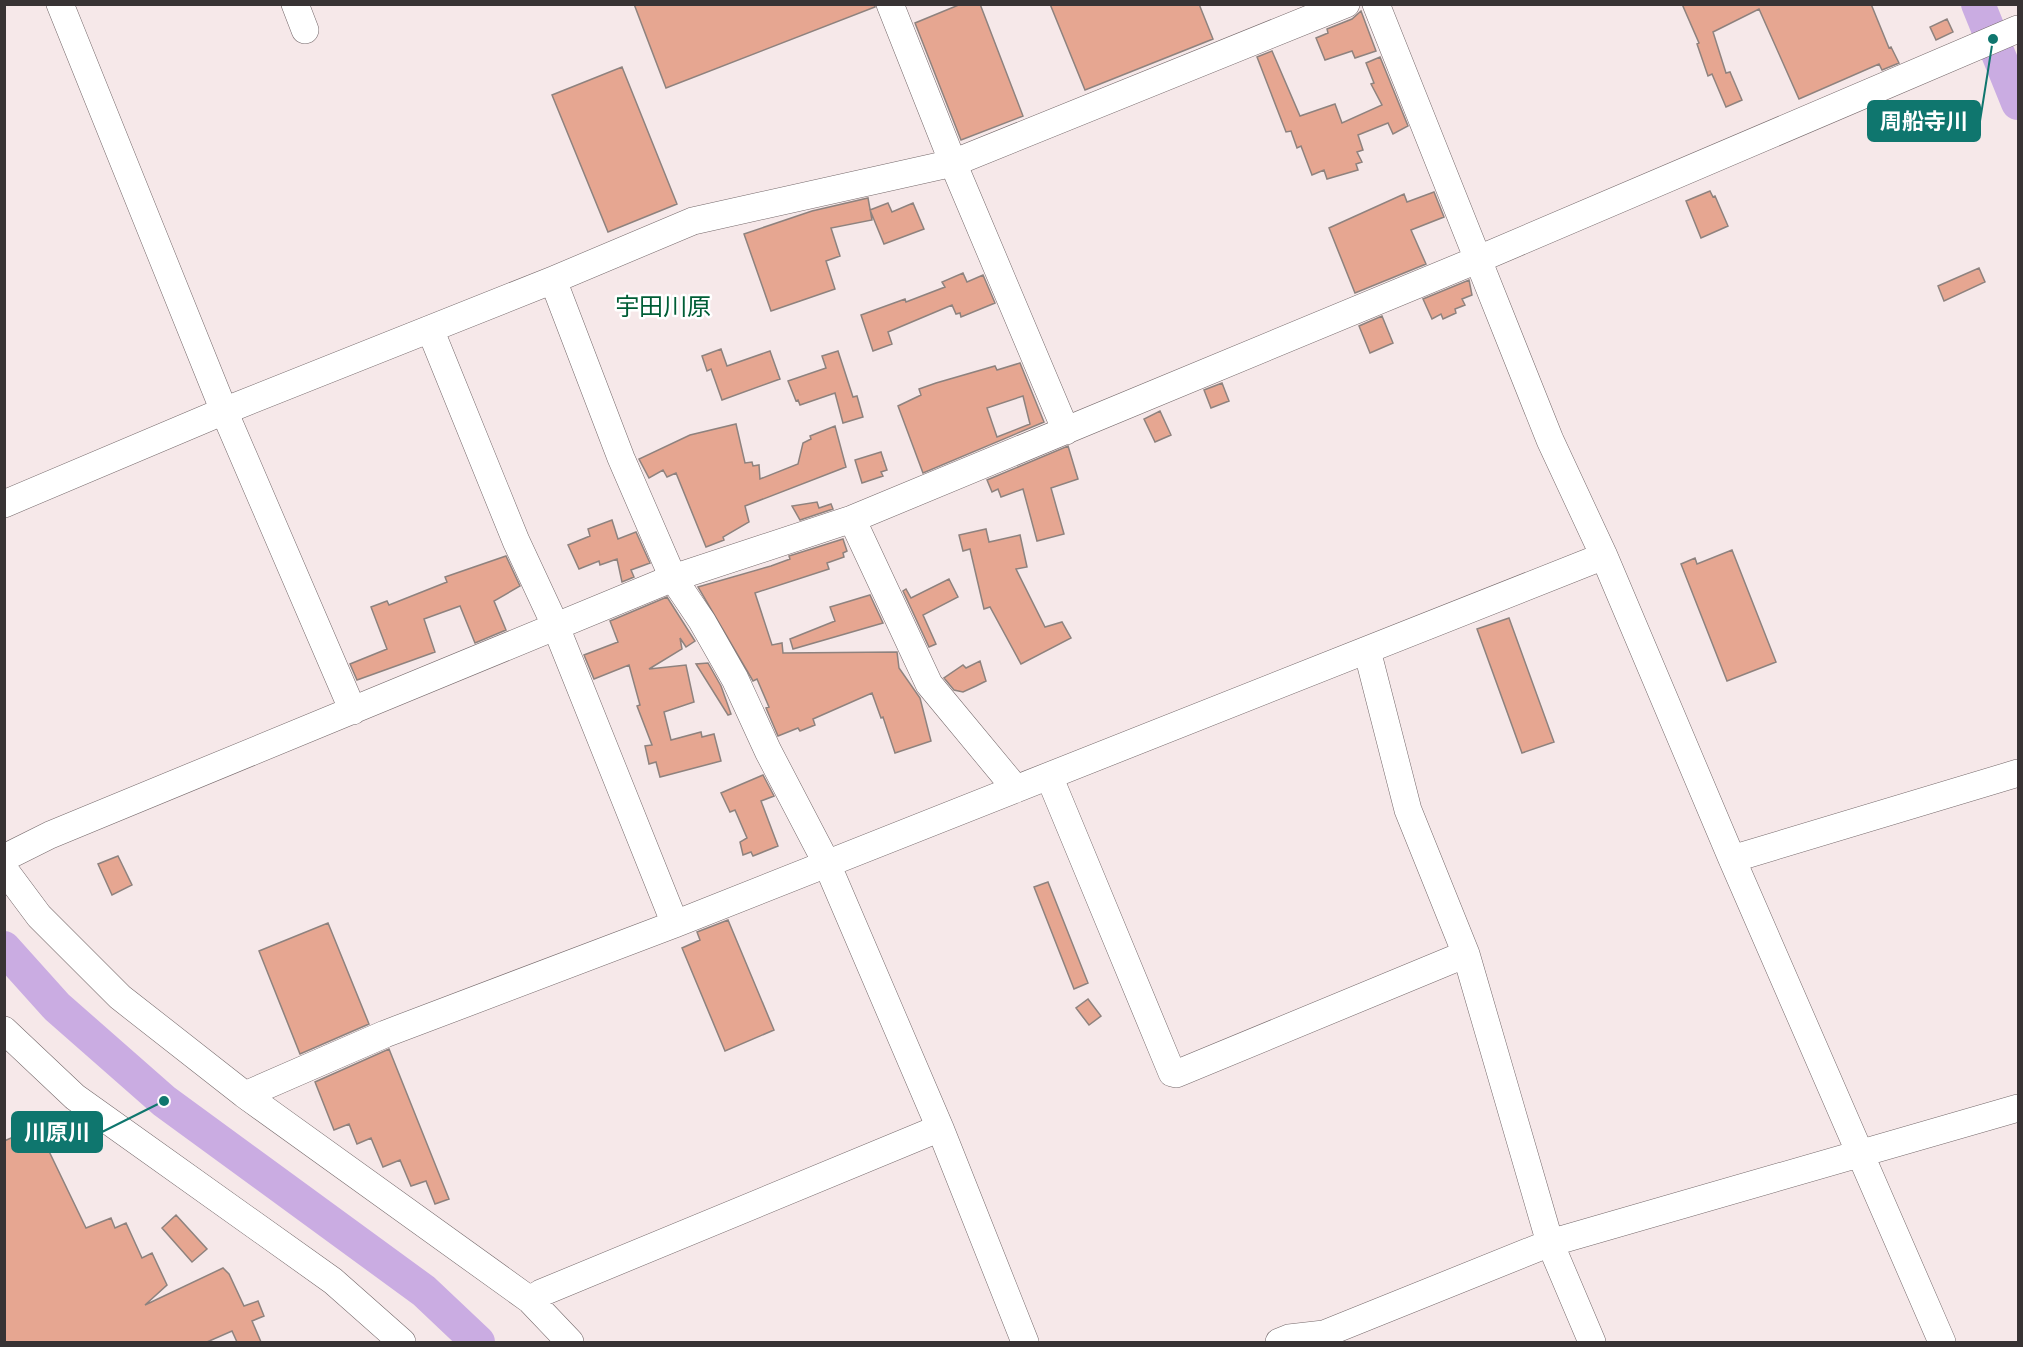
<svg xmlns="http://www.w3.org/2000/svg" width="2023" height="1347" font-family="Arial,'Noto Sans JP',sans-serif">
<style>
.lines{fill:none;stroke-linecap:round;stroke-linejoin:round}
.river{stroke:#caace2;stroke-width:34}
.building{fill:#e6a691;stroke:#8e827e;stroke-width:1.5;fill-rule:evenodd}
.minor-casing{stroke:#74686a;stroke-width:28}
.minor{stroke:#fff;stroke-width:27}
.labels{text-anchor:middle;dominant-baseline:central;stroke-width:5;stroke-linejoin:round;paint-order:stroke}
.quarter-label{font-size:24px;fill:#005d36;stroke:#fff}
.leader{fill:none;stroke:#0f766e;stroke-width:2}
.callout-dot{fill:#0f766e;stroke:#fff;stroke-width:2}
.callout{fill:#0f766e;stroke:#0f766e;stroke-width:2}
.callout-label{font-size:22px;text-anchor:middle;font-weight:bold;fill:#fff}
</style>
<rect width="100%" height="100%" fill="#f6e8e9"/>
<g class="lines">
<!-- river -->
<path class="river" d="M 1978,4 L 2018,103
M 4,948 L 57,1007 L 164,1101 L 424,1291 L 478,1342"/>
</g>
<!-- building -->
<path class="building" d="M 634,4 L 875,4 L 875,7 L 666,88 Z
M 961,4 L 980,4 L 1023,116 L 961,140 L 915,23 Z
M 1050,4 L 1199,4 L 1213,39 L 1085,90 Z
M 1682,4 L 1871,4 L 1889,48 L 1891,47 L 1899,63 L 1882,70 L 1879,64 L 1799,99 L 1759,9 L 1713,32 L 1726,73 L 1730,72 L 1742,100 L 1726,107 L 1712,74 L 1708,76 L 1697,44 L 1699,43 Z
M 1361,11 L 1376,51 L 1355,58 L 1352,51 L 1325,60 L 1316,38 L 1328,33 L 1327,29 L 1352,19 Z
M 1947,19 L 1953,32 L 1936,40 L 1930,27 Z
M 1272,51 L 1300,116 L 1335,104 L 1342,123 L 1382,105 L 1371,84 L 1374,83 L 1366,63 L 1380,57 L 1408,126 L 1393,134 L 1388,123 L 1358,135 L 1363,150 L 1357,152 L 1362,162 L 1356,164 L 1358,170 L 1327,179 L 1324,170 L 1312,175 L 1301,146 L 1297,148 L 1291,131 L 1286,132 L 1257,57 Z
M 622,67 L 677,204 L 608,232 L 552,95 Z
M 1710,191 L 1713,197 L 1715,196 L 1728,226 L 1701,238 L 1686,201 Z
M 1434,192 L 1444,217 L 1411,230 L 1426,264 L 1355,293 L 1329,228 L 1404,194 L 1407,202 Z
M 868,198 L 872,220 L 831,228 L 840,256 L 826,261 L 835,289 L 771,311 L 744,234 L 812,211 Z
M 888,203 L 892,212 L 913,203 L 924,229 L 884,244 L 870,210 Z
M 1979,268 L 1985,282 L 1944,301 L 1938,286 Z
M 963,273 L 967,282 L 983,275 L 995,303 L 961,317 L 960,313 L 956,314 L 952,305 L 888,332 L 892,344 L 873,351 L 861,315 L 905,299 L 906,302 L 945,287 L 942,282 Z
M 1469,280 L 1472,295 L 1462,299 L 1465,305 L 1455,309 L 1456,313 L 1443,319 L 1441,314 L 1432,319 L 1423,299 Z
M 1382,316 L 1393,343 L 1370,353 L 1359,326 Z
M 721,349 L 727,366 L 770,351 L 780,379 L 722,400 L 711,369 L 707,371 L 702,356 Z
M 838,351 L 853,397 L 857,396 L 863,417 L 843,423 L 835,393 L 800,405 L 798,400 L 796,401 L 788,381 L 826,368 L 822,356 Z
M 1020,363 L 1044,422 L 923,473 L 898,406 L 921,395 L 919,389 L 936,383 L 995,366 L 997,370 ZM 1023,396 L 1030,424 L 997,437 L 987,408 Z
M 1222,383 L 1229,401 L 1211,408 L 1204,390 Z
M 1160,411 L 1171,435 L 1155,442 L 1144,419 Z
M 736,424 L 745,463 L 752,462 L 753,466 L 759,465 L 760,479 L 798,464 L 803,443 L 811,439 L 810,436 L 835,426 L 846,467 L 745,506 L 749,522 L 723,537 L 724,540 L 706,547 L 676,473 L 667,477 L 663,470 L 649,478 L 639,459 L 690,435 Z
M 1068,446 L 1078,479 L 1051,488 L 1064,534 L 1037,541 L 1023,489 L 1001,497 L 998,489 L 992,492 L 987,480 Z
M 881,452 L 887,470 L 881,472 L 883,476 L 862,483 L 855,460 Z
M 817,502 L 819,508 L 831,504 L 833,509 L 800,520 L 792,506 Z
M 612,520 L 618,539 L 636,532 L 650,563 L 631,570 L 634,577 L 622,582 L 617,559 L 600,565 L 599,561 L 579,569 L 568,545 L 590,536 L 588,529 Z
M 986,529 L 989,542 L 1020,535 L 1027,567 L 1016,569 L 1045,627 L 1062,622 L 1071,638 L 1021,664 L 990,607 L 984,609 L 970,549 L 963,551 L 959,535 Z
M 843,539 L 847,551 L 843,553 L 844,557 L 827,563 L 829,569 L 755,593 L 772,645 L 782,643 L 783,653 L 897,652 L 899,668 L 920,698 L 931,741 L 895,753 L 883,717 L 881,718 L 872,693 L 813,719 L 815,725 L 800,731 L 798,728 L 778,736 L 766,708 L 769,707 L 757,679 L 753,681 L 698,587 L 771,566 L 790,559 L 789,556 Z
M 1732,550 L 1776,662 L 1727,681 L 1681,564 L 1695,558 L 1697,564 Z
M 506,556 L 520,586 L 494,601 L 506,630 L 475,643 L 460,606 L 424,619 L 435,652 L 357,680 L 350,664 L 387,649 L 371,607 L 387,601 L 389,605 L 447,582 L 445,577 Z
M 949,579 L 958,597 L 923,615 L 936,644 L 929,647 L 903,591 L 906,589 L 911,598 Z
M 870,595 L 883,623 L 793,649 L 790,639 L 835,621 L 830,607 Z
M 667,597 L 695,641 L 686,647 L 680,638 L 682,649 L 649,669 L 686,665 L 694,702 L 664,712 L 671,740 L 701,732 L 702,737 L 714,734 L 721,761 L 660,777 L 656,762 L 649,764 L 645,746 L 652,745 L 637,706 L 640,705 L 629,665 L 594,679 L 584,655 L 618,642 L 610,621 Z
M 1509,618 L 1554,742 L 1522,753 L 1477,629 Z
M 980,661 L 986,681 L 976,686 L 963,692 L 954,690 L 944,678 L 963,665 L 966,668 Z
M 708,663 L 721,686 L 731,714 L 728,715 L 696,664 Z
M 763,775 L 774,796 L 761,801 L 778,846 L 753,856 L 751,852 L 743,855 L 740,842 L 747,838 L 735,810 L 730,812 L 721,793 Z
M 118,856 L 132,885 L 112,895 L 98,864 Z
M 1048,882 L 1088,983 L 1074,989 L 1034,887 Z
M 728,920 L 774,1030 L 725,1051 L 682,948 L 700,940 L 697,932 Z
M 328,923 L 369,1024 L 300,1054 L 259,951 Z
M 1088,999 L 1101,1016 L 1089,1025 L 1076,1008 Z
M 389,1049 L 449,1199 L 435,1204 L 426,1181 L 411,1186 L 400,1160 L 383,1167 L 371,1138 L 357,1144 L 349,1124 L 334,1130 L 315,1082 Z
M 18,1135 L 25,1150 L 44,1141 L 86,1228 L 111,1218 L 115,1228 L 126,1223 L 142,1258 L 152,1253 L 167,1285 L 145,1305 L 223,1268 L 229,1274 L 244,1306 L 258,1301 L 264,1316 L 252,1321 L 261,1342 L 237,1342 L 232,1331 L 207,1342 L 4,1342 L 4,1141 Z
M 176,1215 L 207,1249 L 192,1262 L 162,1228 Z"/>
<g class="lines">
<defs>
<path id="minor" d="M 60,4 L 224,411 L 353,711
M 295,4 L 305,30
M 890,4 L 953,163 L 1066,431
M 1376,4 L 1550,440 L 1604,556 L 1732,859 L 1942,1342
M 553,280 L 621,458 L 673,578 L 702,621 L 735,679 L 768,751 L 827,864 L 940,1128 L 1025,1342
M 430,329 L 516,541 L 556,627 L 675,924
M 4,504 L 224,411 L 553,280 L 693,221 L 953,163 L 1346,4
M 852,519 L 929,684 L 1016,789
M 1367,650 L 1408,810 L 1466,954 L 1550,1243 L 1592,1342
M 1049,776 L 1172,1073 L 1176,1074 L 1466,954
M 4,858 L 50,835 L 673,578 L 852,519 L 1479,259 L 2018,29
M 1732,859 L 2018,773
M 4,869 L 39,916 L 120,997 L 245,1095 L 530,1300 L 570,1342
M 4,1030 L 75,1097 L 333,1281 L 402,1342
M 245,1095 L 385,1034 L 675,924 L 1604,556
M 530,1300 L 541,1293 L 940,1128
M 1279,1342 L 1289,1338 L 1324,1334 L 1550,1243 L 2018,1108"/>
</defs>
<!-- minor casing -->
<use href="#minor" class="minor-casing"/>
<!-- minor -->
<use href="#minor" class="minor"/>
</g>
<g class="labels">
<!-- quarter labels -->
<g class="quarter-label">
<text x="663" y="306">宇田川原</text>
</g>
</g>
<!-- callouts -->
<path class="leader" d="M1993 39L1980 121M164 1101L102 1132"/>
<g class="callout-dot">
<circle cx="1993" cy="39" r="6"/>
<circle cx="164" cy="1101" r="6"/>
</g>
<g class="callout">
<rect x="1868" y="101" width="112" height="40" rx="6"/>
<rect x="12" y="1112" width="90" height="40" rx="6"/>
</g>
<g class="callout-label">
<text x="1924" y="129">周船寺川</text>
<text x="57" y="1140">川原川</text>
</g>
<!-- border -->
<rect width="2023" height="1347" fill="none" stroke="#383334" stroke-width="12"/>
</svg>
